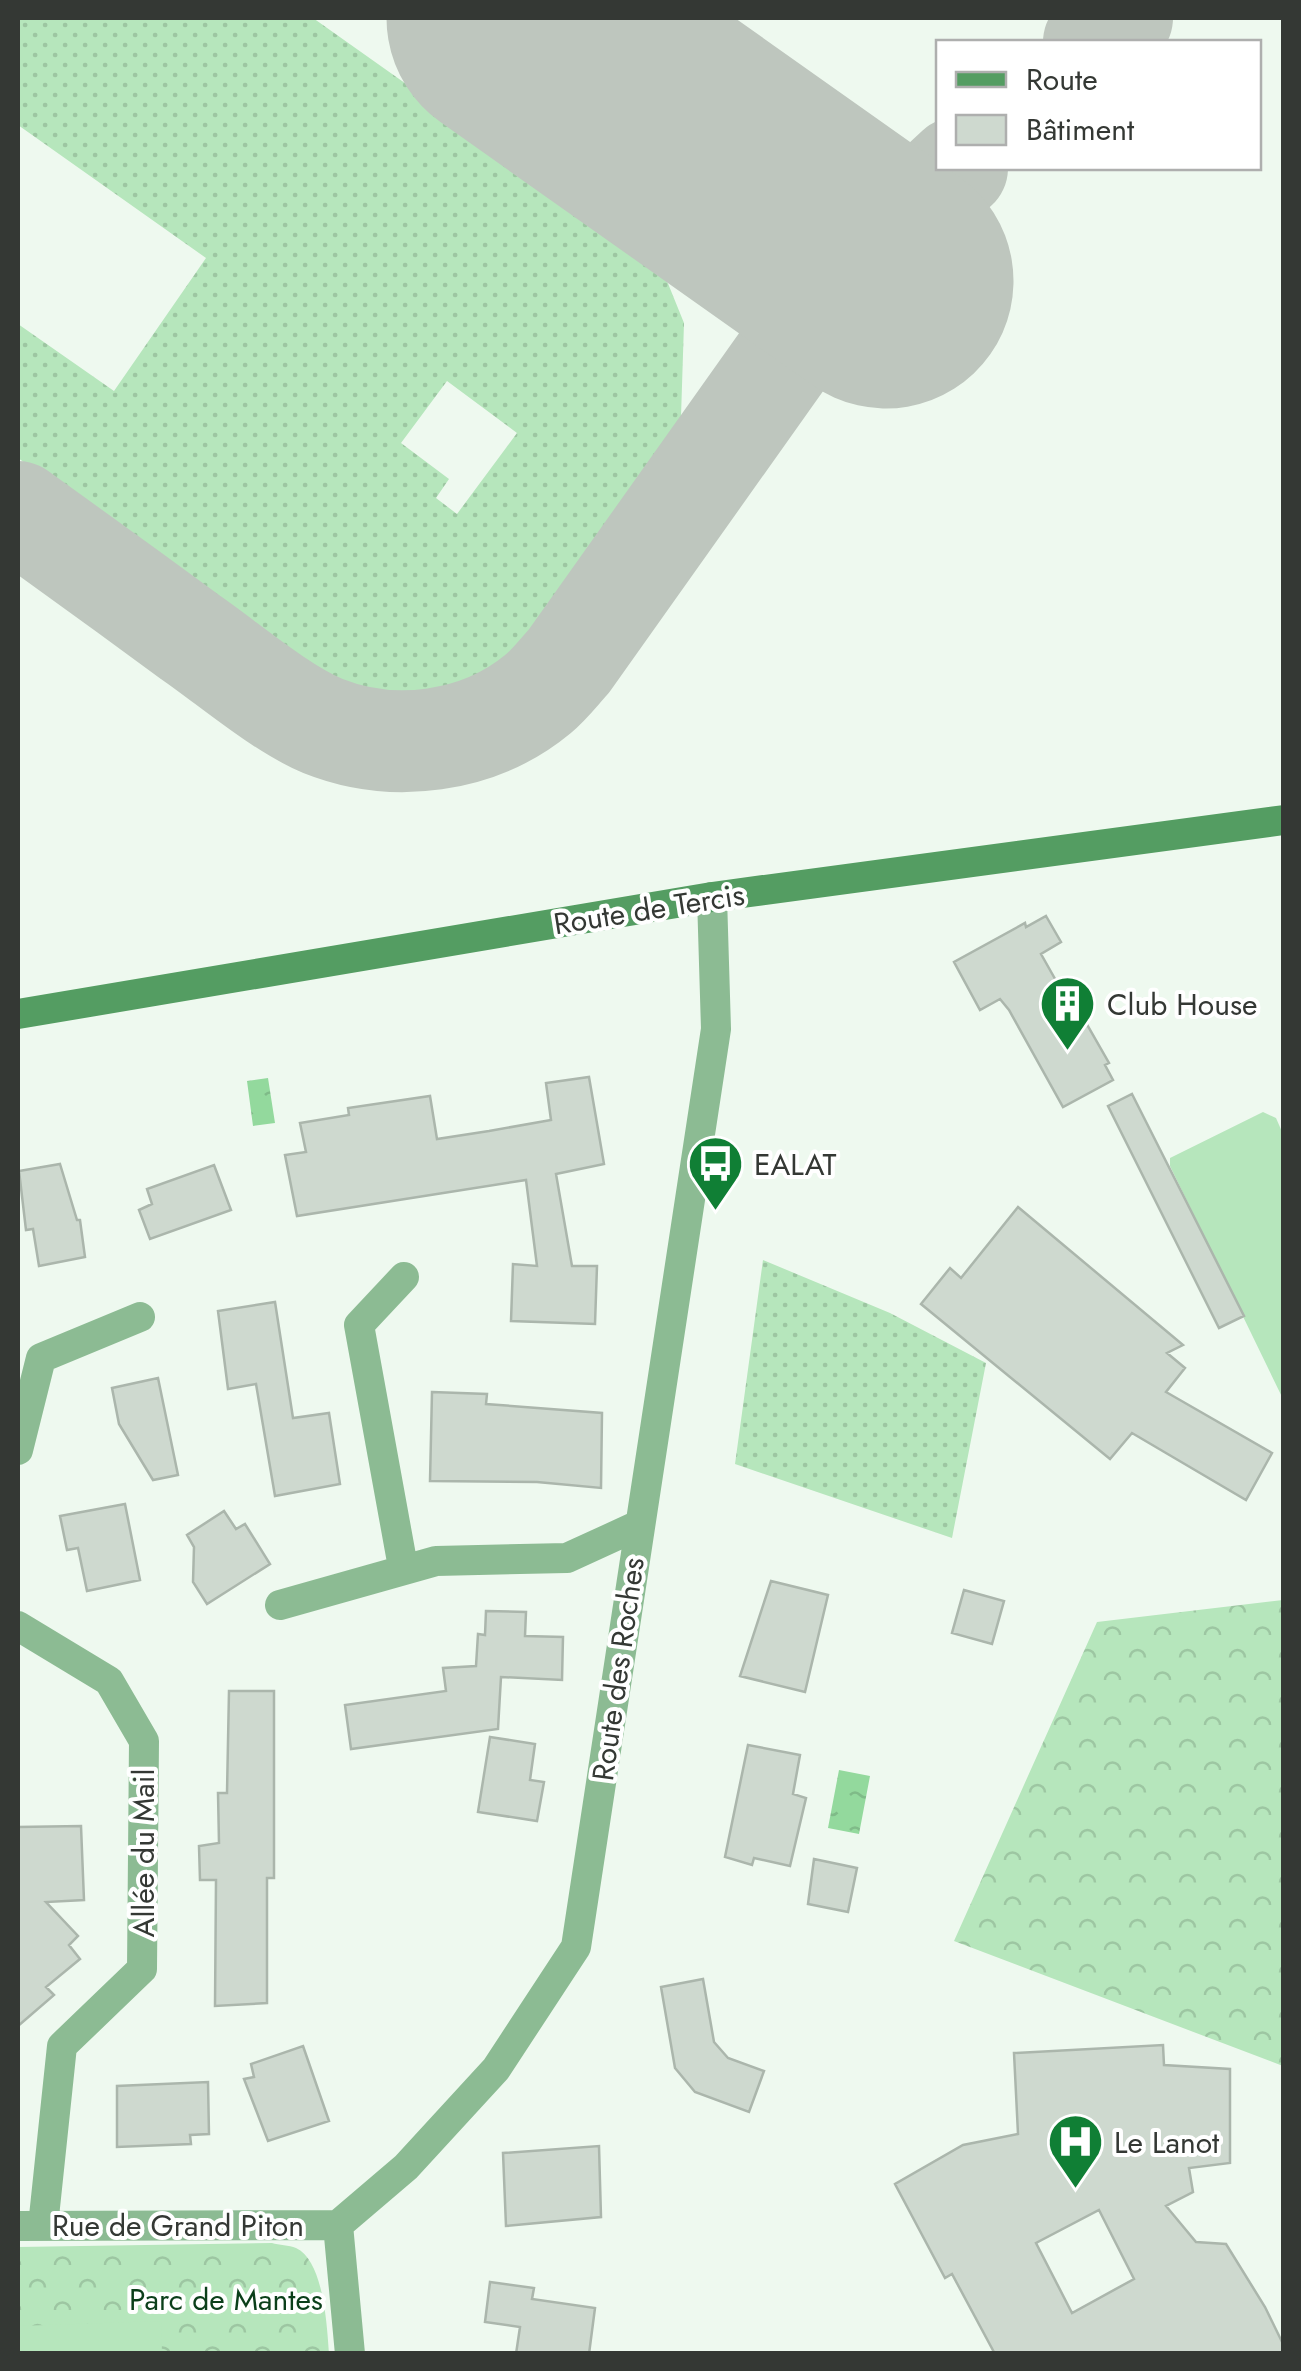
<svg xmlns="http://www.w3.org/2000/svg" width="1301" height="2371" font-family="Jost,sans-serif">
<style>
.grass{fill:url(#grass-dots);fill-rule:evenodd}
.forest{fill:url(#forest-crowns)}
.pitch{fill:#b6e6bc}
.water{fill:url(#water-ripples)}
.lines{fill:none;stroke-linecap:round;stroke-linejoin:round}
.taxiway{stroke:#bec6be;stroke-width:102}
.runway{stroke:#bec6be;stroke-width:255}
.building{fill:#ced9cf;stroke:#abb6ac;stroke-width:2.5;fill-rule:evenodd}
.street{stroke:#8cbb93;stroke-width:30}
.secondary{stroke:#549d62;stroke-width:30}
.labels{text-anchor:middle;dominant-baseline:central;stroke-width:8;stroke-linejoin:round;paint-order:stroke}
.street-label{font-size:30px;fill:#343834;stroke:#fff}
.poi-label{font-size:30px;fill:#343834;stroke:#fff;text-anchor:start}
.park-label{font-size:30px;fill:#0b3f1a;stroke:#fff}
</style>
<defs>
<pattern id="grass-dots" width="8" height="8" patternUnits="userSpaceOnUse" patternTransform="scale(2.5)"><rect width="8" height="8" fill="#b6e6bc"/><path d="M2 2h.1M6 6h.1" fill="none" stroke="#9dc6a2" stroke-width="1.8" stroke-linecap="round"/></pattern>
<pattern id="forest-crowns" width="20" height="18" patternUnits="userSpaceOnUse" patternTransform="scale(2.5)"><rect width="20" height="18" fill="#b6e6bc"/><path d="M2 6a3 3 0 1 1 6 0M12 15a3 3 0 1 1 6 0" fill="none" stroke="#9dc6a2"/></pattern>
<pattern id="water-ripples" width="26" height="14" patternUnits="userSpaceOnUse" patternTransform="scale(2.5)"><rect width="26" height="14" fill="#93d99d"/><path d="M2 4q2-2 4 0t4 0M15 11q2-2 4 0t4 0" fill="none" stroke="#7fbb88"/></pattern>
</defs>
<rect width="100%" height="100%" fill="#eef9ef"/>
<!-- grass -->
<path class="grass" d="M 18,18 L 313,18 L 638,248 L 667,281 L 684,323 L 681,417 L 660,457 L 529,643 L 503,675 L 461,693 L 419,703 L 381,699 L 342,689 L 18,458 L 18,324 L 114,391 L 206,258 L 18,125 ZM 447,381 L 517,433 L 457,514 L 436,498 L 449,479 L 401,443 Z
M 763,1260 L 890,1313 L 986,1363 L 952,1538 L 735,1464 Z"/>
<!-- forest -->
<path class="forest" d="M 1283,1600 L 1283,2066 L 954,1941 L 1097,1622 Z
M 272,2243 C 279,2245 289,2245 296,2248 C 324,2261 327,2327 329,2353 L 18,2353 L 18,2247 Z"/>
<!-- pitch -->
<path class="pitch" d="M 1263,1112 L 1276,1118 L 1283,1134 L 1283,1399 L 1170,1166 L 1170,1158 Z
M 161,2321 L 162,2353 L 18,2353 L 18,2326 Z"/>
<!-- water -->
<path class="water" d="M 268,1078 L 275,1123 L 253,1126 L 247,1081 Z
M 839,1770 L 870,1776 L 859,1834 L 828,1828 Z"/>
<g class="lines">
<!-- taxiway -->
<path class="taxiway" d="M 1094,42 L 1122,18
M 943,181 L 957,168
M 18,512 C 75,553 133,595 190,637 C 229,664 280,708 323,726 C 393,754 479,743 538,694 C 549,685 559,672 569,661 L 811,320 C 849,238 773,209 715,169"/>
<!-- runway -->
<path class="runway" d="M 514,18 L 886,281"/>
</g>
<!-- building -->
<path class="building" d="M 1046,916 L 1061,942 L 1041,954 L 1076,1016 L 1081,1014 L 1109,1063 L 1105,1065 L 1113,1080 L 1063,1107 L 1009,1010 L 1000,999 L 980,1010 L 954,962 L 1025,923 L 1026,927 Z
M 589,1077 L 604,1164 L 556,1174 L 572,1266 L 597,1266 L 595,1324 L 511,1321 L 513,1264 L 537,1266 L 526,1180 L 297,1216 L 285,1155 L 306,1152 L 300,1123 L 349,1115 L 348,1108 L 430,1096 L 437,1139 L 489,1131 L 551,1120 L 546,1083 Z
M 1132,1094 L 1244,1316 L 1219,1328 L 1108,1106 Z
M 60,1164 L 77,1220 L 80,1220 L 85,1257 L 39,1266 L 33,1229 L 26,1230 L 19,1171 Z
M 214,1165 L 231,1210 L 150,1239 L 139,1210 L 152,1204 L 147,1189 Z
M 1018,1207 L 1183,1345 L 1167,1353 L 1185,1368 L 1166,1392 L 1272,1453 L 1246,1500 L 1132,1433 L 1110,1459 L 921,1304 L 950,1268 L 961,1278 Z
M 275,1302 L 293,1418 L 329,1413 L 340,1484 L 275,1496 L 256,1384 L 228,1389 L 218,1311 Z
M 158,1378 L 178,1475 L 153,1480 L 119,1424 L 112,1388 Z
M 432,1392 L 487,1394 L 486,1404 L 602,1413 L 601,1488 L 537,1482 L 430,1481 Z
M 125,1504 L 140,1580 L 87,1591 L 78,1548 L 67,1550 L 60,1516 Z
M 224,1511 L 236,1529 L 245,1524 L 270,1564 L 207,1604 L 193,1582 L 194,1547 L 187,1535 Z
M 771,1581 L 828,1595 L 805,1692 L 740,1676 Z
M 964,1590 L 1004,1601 L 992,1644 L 952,1633 Z
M 486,1611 L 526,1612 L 525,1636 L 563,1637 L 562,1680 L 501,1677 L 498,1729 L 351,1749 L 345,1705 L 446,1691 L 443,1668 L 476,1666 L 478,1634 L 485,1635 Z
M 229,1691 L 274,1691 L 274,1878 L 267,1878 L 267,2003 L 215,2006 L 216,1880 L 200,1880 L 199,1846 L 219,1843 L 218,1793 L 227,1793 Z
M 490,1737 L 535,1744 L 530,1780 L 544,1782 L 537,1821 L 478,1812 Z
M 748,1745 L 800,1755 L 793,1794 L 806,1798 L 790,1866 L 754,1858 L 752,1865 L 725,1857 Z
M 81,1826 L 84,1900 L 46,1902 L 78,1936 L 69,1945 L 80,1959 L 46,1987 L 54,1995 L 18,2026 L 18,1827 Z
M 814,1859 L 857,1868 L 848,1912 L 808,1904 Z
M 703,1979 L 714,2042 L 728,2058 L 764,2071 L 749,2112 L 695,2092 L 675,2068 L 661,1987 Z
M 1163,2045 L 1164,2065 L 1230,2069 L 1230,2163 L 1189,2168 L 1193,2192 L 1166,2206 L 1196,2242 L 1226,2244 L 1265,2307 L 1284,2346 L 1284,2354 L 995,2354 L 952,2274 L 945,2278 L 895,2184 L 963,2145 L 1018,2134 L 1014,2053 ZM 1099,2210 L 1134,2279 L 1072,2313 L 1036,2243 Z
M 303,2046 L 329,2121 L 268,2141 L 244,2079 L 254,2077 L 251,2064 Z
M 208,2082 L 209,2134 L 190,2135 L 191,2144 L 117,2147 L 117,2086 Z
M 599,2146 L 601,2217 L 506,2226 L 503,2153 Z
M 490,2282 L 534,2288 L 532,2299 L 595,2308 L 589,2354 L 516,2354 L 520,2327 L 485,2322 Z"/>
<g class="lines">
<!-- street -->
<path class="street" d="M 18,1450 L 41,1358 L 140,1317
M 403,1567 L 359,1325 L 404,1277
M 280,1605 L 436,1561 L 567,1558 L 639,1525
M 18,1626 L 109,1681 L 144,1741 L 142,1969 L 62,2046 L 43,2226
M 338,2225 L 406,2167 L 496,2069 L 576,1947 L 716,1029 L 712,897
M 338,2225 L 350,2354
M 18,2226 L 338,2225"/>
<!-- secondary -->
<path class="secondary" d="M 18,1014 L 712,897 L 1284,820"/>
</g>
<!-- icons -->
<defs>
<symbol id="building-pin" viewBox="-11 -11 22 30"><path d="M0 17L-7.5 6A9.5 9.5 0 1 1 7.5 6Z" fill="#107f35" stroke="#fff"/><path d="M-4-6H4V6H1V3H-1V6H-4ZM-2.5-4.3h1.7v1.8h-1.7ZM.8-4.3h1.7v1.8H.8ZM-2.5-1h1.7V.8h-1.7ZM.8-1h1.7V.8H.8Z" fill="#fff"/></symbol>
<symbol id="bus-pin" viewBox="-11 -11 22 30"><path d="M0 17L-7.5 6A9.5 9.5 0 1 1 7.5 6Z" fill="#107f35" stroke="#fff"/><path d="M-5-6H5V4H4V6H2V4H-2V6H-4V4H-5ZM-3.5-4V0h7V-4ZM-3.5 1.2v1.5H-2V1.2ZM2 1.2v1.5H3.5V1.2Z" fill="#fff"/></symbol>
<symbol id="hospital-pin" viewBox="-11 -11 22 30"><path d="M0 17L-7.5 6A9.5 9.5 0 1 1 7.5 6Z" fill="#107f35" stroke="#fff"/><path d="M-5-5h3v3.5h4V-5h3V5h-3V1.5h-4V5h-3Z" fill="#fff"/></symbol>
</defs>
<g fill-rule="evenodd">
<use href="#building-pin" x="1036" y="972" width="63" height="86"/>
<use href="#bus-pin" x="684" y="1132" width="63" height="86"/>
<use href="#hospital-pin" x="1044" y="2110" width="63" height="86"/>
</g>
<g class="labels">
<!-- street labels -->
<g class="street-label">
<text transform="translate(649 909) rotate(-9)">Route de Tercis</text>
<text transform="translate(618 1669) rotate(-82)">Route des Roches</text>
<text transform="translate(143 1853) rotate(-90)">Allée du Mail</text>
<text x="178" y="2225">Rue de Grand Piton</text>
</g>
<!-- poi labels -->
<g class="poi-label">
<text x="1107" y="1004">Club House</text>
<text x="754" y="1164">EALAT</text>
<text x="1114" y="2142">Le Lanot</text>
</g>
<!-- park labels -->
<g class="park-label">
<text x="226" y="2299">Parc de Mantes</text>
</g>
</g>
<!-- border -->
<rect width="1301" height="2371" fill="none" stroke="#343834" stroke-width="40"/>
<!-- legend -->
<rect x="936" y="40" width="325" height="130" fill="#ffffff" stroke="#aeafae" stroke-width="2.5"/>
<rect x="956" y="72" width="50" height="15" fill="#549d62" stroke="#aeafae" stroke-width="2.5"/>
<text x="1026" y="90" font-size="30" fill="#343834">Route</text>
<rect x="956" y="115" width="50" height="30" fill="#ced9cf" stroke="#aeafae" stroke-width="2.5"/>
<text x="1026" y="140" font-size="30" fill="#343834">Bâtiment</text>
</svg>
